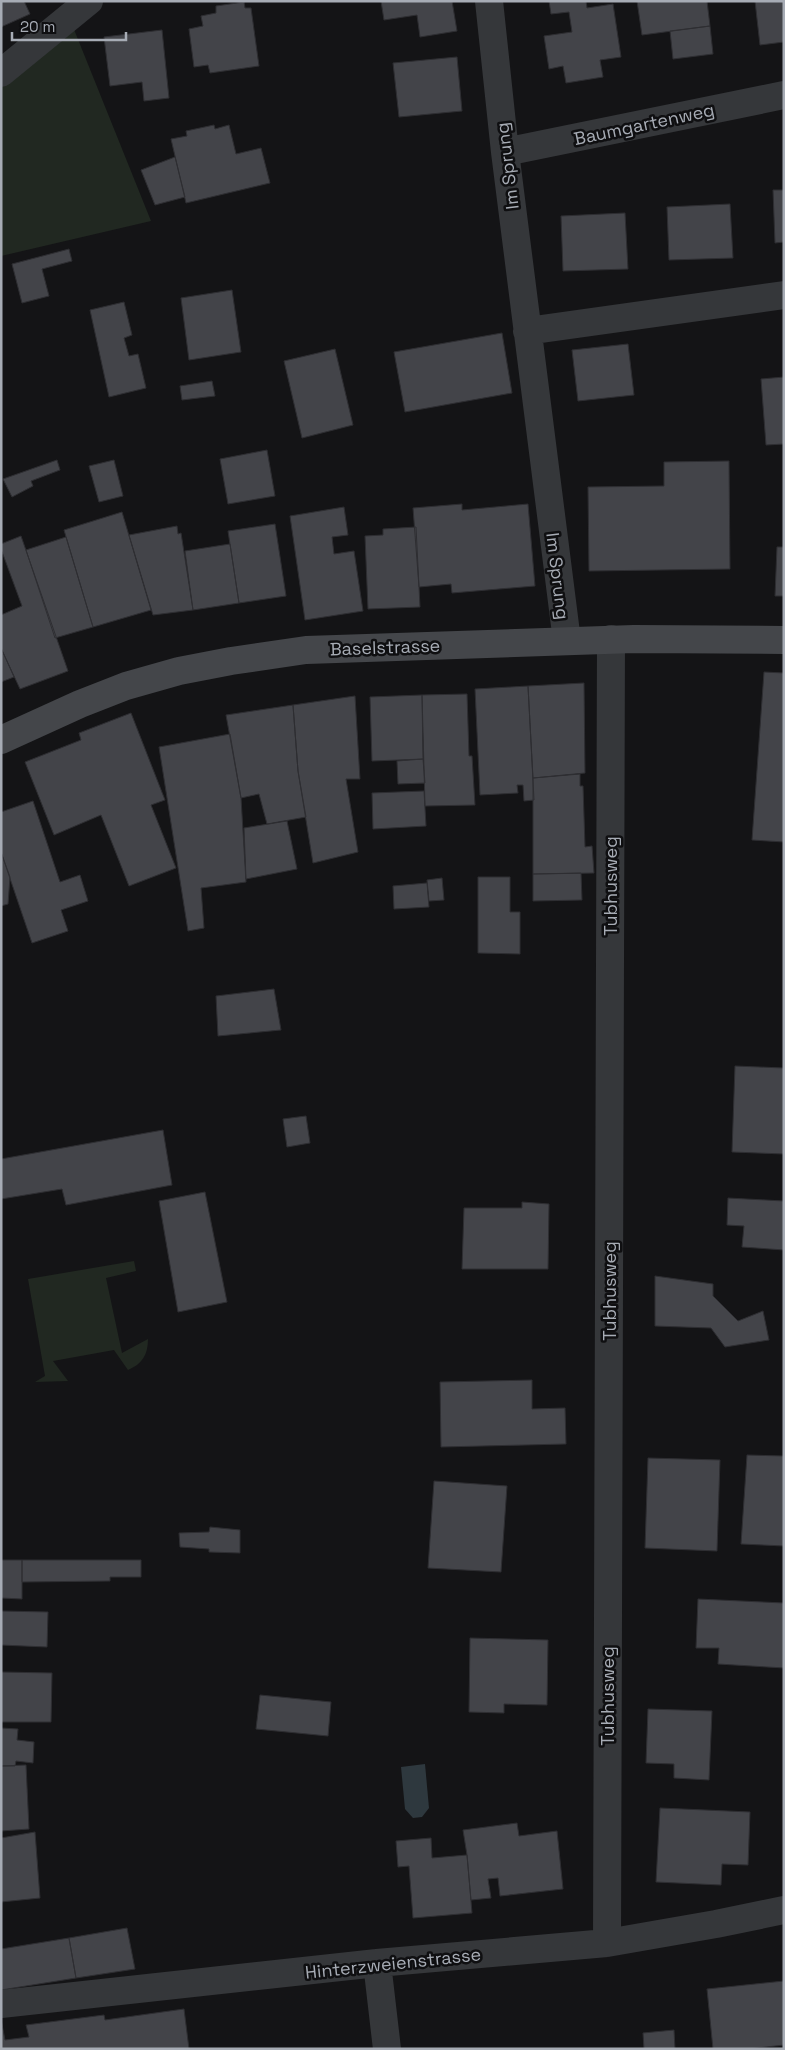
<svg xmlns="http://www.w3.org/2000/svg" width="785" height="2050" font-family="'Space Grotesk',sans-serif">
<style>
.green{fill:#212821}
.water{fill:#2e383e}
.building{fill:#434449;stroke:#2e2e32}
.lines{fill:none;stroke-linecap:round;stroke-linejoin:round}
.street{stroke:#35373a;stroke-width:28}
.secondary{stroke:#44464a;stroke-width:28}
.labels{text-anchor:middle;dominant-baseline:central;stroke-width:5;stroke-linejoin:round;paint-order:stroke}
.street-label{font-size:18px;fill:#a7acb5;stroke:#0f0f11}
</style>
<rect width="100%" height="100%" fill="#141416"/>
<!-- green -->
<path class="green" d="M 69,17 L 151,221 L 1,256 L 1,73 Z
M 134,1261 L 136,1271 L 106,1278 L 122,1353 L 148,1339 C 148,1355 142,1364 128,1370 L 114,1350 L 53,1361 L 68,1381 L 35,1382 L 45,1376 L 28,1279 Z"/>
<!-- water -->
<path class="water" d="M 425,1764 L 429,1808 L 422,1817 L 413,1818 L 405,1809 L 401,1767 Z"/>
<!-- building -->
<path class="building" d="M 1,1 L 24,1 L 30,14 L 1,27 Z
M 381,1 L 452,1 L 457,31 L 420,37 L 417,15 L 384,20 Z
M 549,1 L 586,1 L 587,8 L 613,4 L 621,57 L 600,60 L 603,77 L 566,83 L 563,66 L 549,69 L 544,36 L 572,32 L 569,12 L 551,14 Z
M 637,1 L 707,1 L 710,26 L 642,35 Z
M 755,1 L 784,1 L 784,42 L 760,45 Z
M 244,2 L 245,8 L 251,8 L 259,66 L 210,73 L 208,65 L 194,67 L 189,29 L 203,26 L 201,16 L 216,13 L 216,6 Z
M 710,26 L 713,54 L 673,59 L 670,31 Z
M 162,30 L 169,98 L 144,101 L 142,82 L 110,86 L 104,37 Z
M 457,57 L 462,111 L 399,117 L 393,63 Z
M 214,125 L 215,129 L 229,125 L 236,154 L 261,148 L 270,183 L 186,203 L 171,139 L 187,136 L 186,131 Z
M 175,157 L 185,197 L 155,205 L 141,170 Z
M 773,190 L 784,190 L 784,242 L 775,243 Z
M 730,204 L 733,258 L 669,260 L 667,207 Z
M 625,213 L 628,269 L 563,271 L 561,216 Z
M 69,249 L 72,261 L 42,269 L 49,296 L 22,303 L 12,264 Z
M 232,290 L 241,352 L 189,360 L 181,298 Z
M 124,302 L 132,335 L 124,338 L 129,356 L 138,354 L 146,388 L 109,397 L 90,310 Z
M 502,333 L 512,393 L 405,412 L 394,352 Z
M 628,344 L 634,395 L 578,401 L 572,350 Z
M 335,349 L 353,425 L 302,438 L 284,361 Z
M 784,377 L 784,444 L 766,445 L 761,379 Z
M 212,381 L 215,396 L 182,400 L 180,386 Z
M 267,450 L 275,496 L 228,504 L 220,459 Z
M 57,460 L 60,470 L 31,481 L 33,486 L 12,497 L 3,479 Z
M 114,460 L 123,496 L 99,502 L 89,466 Z
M 729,461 L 730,569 L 589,571 L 588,487 L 664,486 L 664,462 Z
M 462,504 L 462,510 L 528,504 L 535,586 L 452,593 L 451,584 L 419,587 L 413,508 Z
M 344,507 L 348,535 L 332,537 L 334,554 L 354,551 L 363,611 L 305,620 L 290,516 Z
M 122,512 L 151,610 L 93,627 L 64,530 Z
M 275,524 L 286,596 L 239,603 L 228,531 Z
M 177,526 L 178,534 L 181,533 L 193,610 L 153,615 L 129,535 Z
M 416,527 L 420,607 L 368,609 L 365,536 L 383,535 L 383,529 Z
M 21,536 L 68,671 L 20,689 L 1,648 L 1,615 L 22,606 L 1,549 L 1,544 Z
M 66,537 L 93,627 L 55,638 L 26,550 Z
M 230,544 L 239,603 L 193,610 L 185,551 Z
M 777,547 L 784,547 L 784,596 L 775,596 Z
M 1,648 L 14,677 L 1,682 Z
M 764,672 L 784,673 L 784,842 L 752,840 Z
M 584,683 L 585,773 L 533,778 L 528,686 Z
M 528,686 L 534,800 L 524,801 L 523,785 L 517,785 L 518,793 L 480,795 L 475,689 Z
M 467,694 L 469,756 L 472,756 L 475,805 L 425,806 L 422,695 Z
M 422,695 L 423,759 L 372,761 L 370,697 Z
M 355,696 L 360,779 L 346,779 L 358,852 L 313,863 L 298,771 L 293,705 Z
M 293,705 L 298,771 L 306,817 L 267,824 L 259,794 L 241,798 L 226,715 Z
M 131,713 L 165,800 L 151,805 L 176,868 L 129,886 L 101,815 L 54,835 L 25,762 L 81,740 L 79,733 Z
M 230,734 L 241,798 L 246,882 L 201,888 L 204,928 L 188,931 L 159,747 Z
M 423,759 L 425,783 L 398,784 L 397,761 Z
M 580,774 L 580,786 L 583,786 L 585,847 L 592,846 L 594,873 L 533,874 L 533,778 Z
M 424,791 L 426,826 L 373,829 L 372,793 Z
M 33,801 L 60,882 L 80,875 L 88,901 L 61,910 L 68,931 L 32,943 L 1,852 L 1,812 Z
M 287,821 L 297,869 L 246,879 L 244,828 Z
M 1,852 L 10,877 L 8,904 L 1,906 Z
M 581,873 L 582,900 L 533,901 L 533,874 Z
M 478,877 L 510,877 L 510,912 L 520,912 L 520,954 L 478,953 Z
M 442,878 L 444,900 L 429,901 L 427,880 Z
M 427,883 L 429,907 L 394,909 L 393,886 Z
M 274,989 L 281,1030 L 218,1036 L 216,996 Z
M 735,1066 L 784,1068 L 784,1154 L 732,1152 Z
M 306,1116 L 310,1143 L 287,1147 L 283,1119 Z
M 163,1130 L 172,1185 L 66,1205 L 62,1189 L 1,1199 L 1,1159 Z
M 205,1192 L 227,1302 L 178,1312 L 159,1201 Z
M 728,1198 L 784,1201 L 784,1250 L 742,1247 L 744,1226 L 727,1225 Z
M 522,1202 L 549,1204 L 548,1269 L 462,1269 L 464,1208 L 522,1208 Z
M 655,1276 L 713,1284 L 713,1296 L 738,1321 L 763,1311 L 769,1340 L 725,1347 L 711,1328 L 655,1326 Z
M 532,1380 L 532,1409 L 565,1408 L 566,1444 L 441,1447 L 440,1382 Z
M 747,1455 L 784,1456 L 784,1546 L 741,1544 Z
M 648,1458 L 720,1460 L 717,1551 L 645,1548 Z
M 434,1481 L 507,1486 L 501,1572 L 428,1568 Z
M 210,1527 L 240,1530 L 240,1553 L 209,1552 L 209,1549 L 180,1547 L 179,1533 L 209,1532 Z
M 1,1560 L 22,1560 L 22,1599 L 1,1598 Z
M 22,1560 L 141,1560 L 141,1577 L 110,1577 L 110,1581 L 22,1582 Z
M 698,1599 L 784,1603 L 784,1668 L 718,1664 L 719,1648 L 696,1648 Z
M 1,1611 L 48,1612 L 47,1647 L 1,1645 Z
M 470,1638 L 548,1640 L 547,1705 L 504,1704 L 504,1713 L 469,1712 Z
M 1,1672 L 52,1673 L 51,1722 L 1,1722 Z
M 260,1695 L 331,1702 L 328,1736 L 256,1729 Z
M 648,1709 L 712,1711 L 709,1780 L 674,1778 L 674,1764 L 646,1763 Z
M 1,1728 L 18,1729 L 17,1740 L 34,1742 L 33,1763 L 16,1761 L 15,1766 L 1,1766 Z
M 26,1765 L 29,1829 L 1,1831 L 1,1766 Z
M 660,1808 L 750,1812 L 748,1865 L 722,1864 L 721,1885 L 656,1882 Z
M 517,1823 L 519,1836 L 557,1831 L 563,1889 L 500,1896 L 498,1878 L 488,1879 L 491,1898 L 471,1900 L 467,1855 L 463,1830 Z
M 35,1832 L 40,1898 L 1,1902 L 1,1838 Z
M 431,1838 L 432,1858 L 467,1855 L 472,1913 L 413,1918 L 409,1866 L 398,1867 L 396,1841 Z
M 127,1928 L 135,1969 L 76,1978 L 69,1938 Z
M 69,1938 L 76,1978 L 1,1990 L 1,1949 Z
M 784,1981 L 784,2045 L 749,2049 L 713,2049 L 707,1989 Z
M 184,2009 L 189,2049 L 1,2049 L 1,2019 L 5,2040 L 29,2037 L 26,2025 L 104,2015 L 105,2020 Z
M 674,2030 L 675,2049 L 644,2049 L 643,2033 Z"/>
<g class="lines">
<!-- street -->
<path class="street" d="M 489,1 L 505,152 L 567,641
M 1,73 L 89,1
M 505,152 L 784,95
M 527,331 L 784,295
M 607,1943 L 611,639
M 377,1963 L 387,2049
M 1,2004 L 377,1963 L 607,1943 L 716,1924 L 784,1910"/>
<!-- secondary -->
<path class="secondary" d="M 1,740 L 80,704 L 126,686 L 179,671 L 231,661 L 306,650 L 634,639 L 784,640"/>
</g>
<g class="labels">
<!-- street labels -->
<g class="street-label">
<text transform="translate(644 124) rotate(-12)">Baumgartenweg</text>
<text transform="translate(507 166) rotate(-97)">Im Sprung</text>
<text transform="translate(558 576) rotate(83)">Im Sprung</text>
<text transform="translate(385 647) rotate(-2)">Baselstrasse</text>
<text transform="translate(610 886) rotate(-90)">Tubhusweg</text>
<text transform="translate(609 1291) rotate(-90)">Tubhusweg</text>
<text transform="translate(607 1696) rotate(-90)">Tubhusweg</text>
<text transform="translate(393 1963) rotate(-6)">Hinterzweienstrasse</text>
</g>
</g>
<!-- border -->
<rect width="785" height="2050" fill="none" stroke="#a7acb5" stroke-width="5"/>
<!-- scale -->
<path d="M12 32v8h114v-8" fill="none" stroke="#a7acb5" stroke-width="2.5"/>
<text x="20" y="32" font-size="15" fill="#a7acb5" stroke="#0f0f11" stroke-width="4" paint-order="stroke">20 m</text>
</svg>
